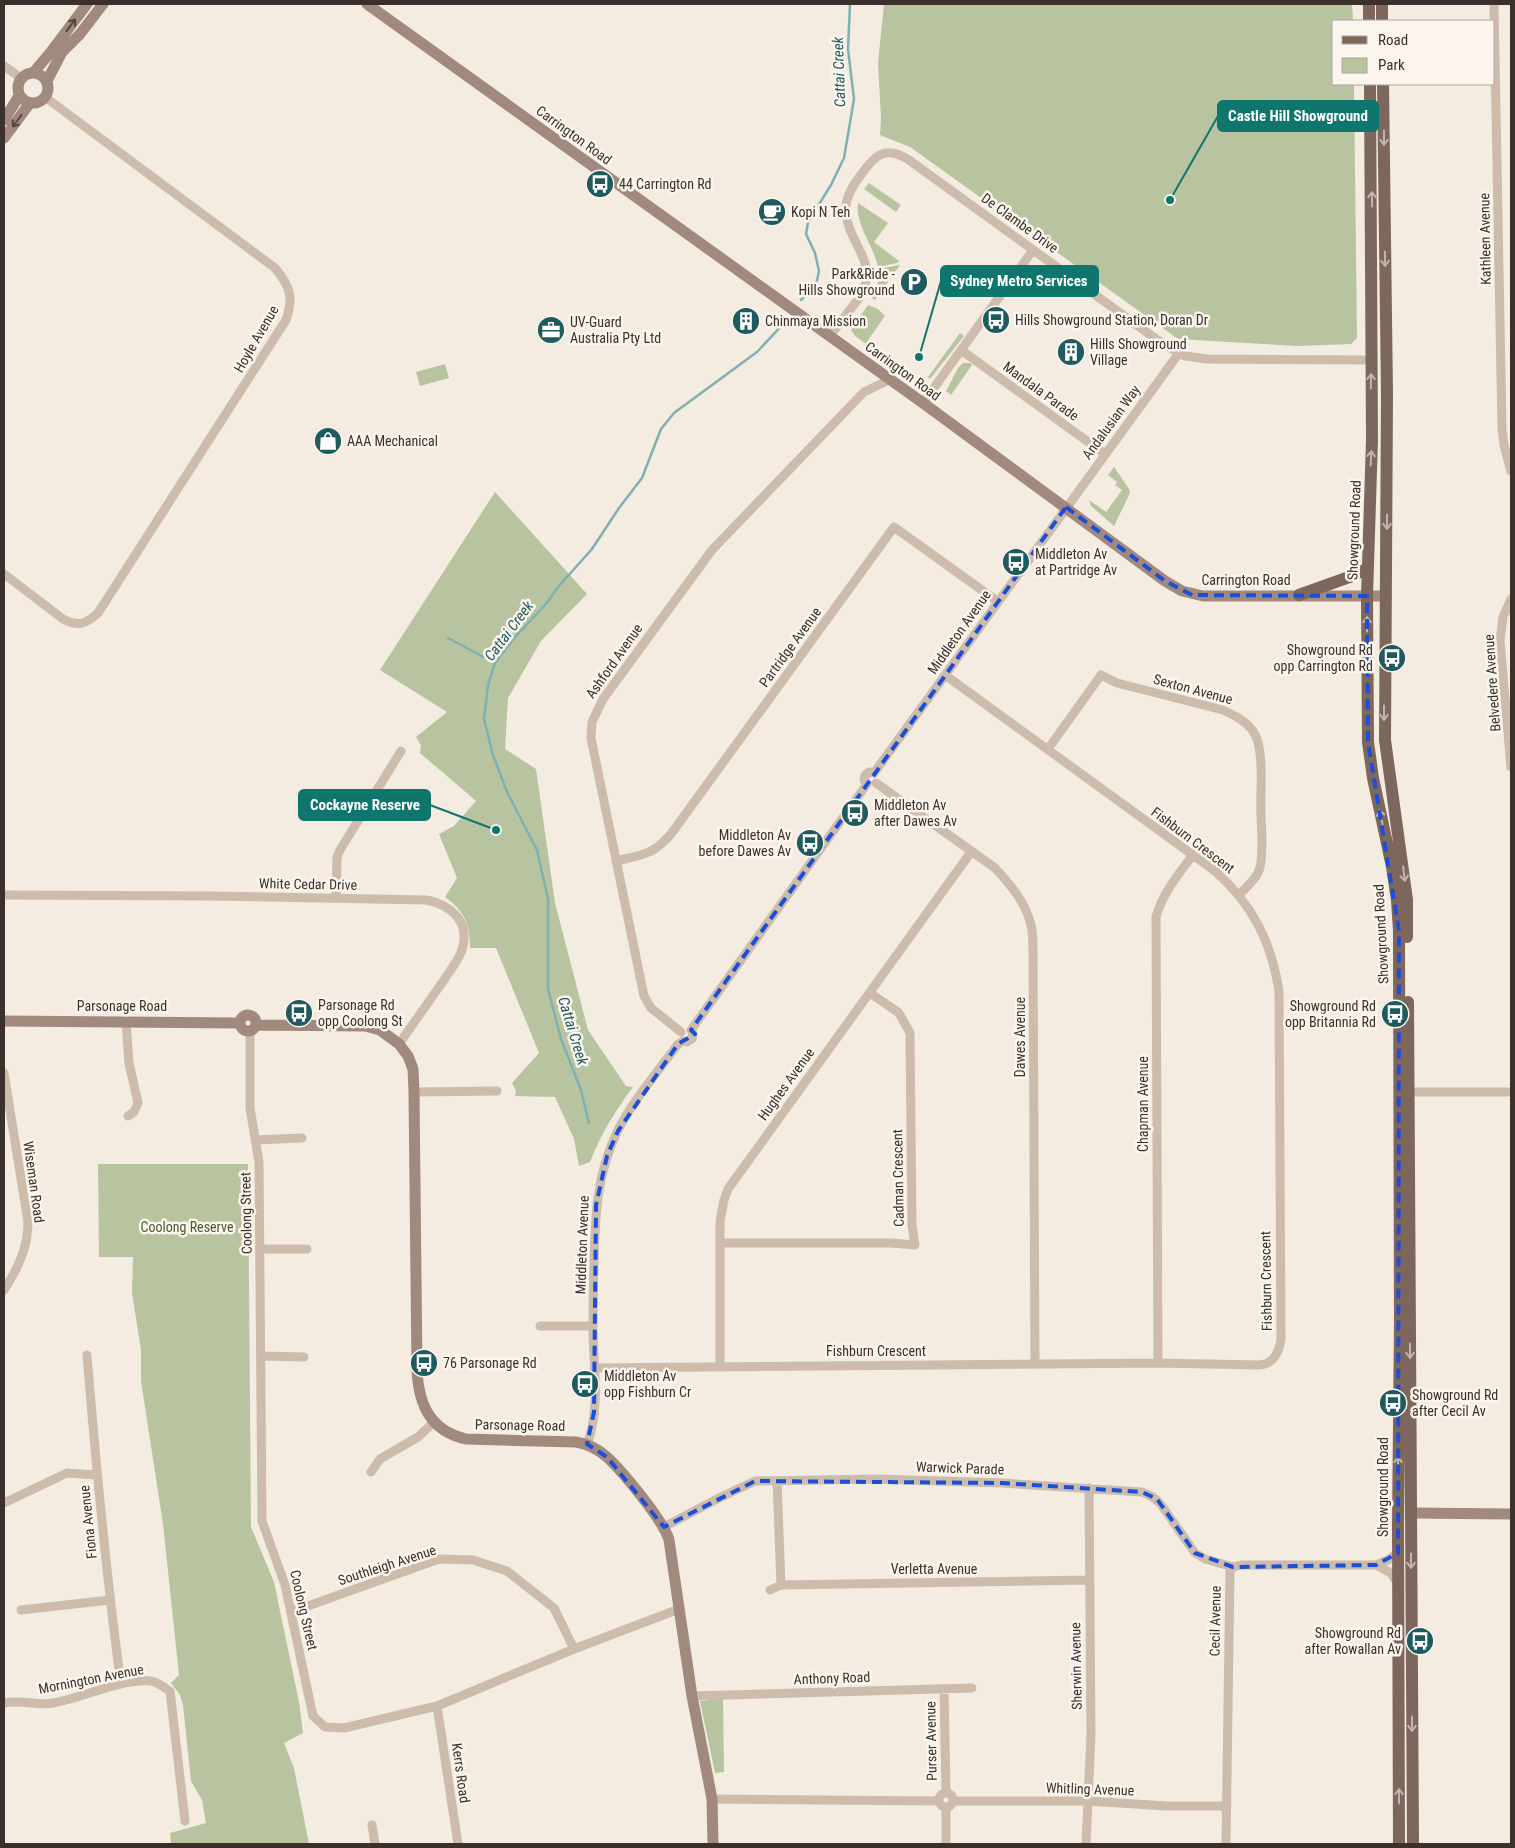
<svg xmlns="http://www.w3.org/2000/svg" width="1515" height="1848" font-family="'Roboto Condensed',sans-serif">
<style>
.green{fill:#b8c4a0}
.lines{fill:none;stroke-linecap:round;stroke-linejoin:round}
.stream{stroke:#7fb0b2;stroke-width:2.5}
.street{stroke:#cdbbac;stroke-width:9}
.secondary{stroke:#a18a7d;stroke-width:11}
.primary{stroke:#7d675c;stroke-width:12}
.oneway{stroke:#544640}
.oneway2{stroke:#c2b5ac}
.marked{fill:none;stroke:#1d4ed8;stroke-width:4;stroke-dasharray:10 6;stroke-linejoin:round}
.labels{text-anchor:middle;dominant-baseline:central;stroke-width:5;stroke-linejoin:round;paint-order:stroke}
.street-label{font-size:14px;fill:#3b302b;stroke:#fbf5ee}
.poi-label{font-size:14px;fill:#3b302b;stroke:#fbf5ee;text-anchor:start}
.park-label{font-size:14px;fill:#4a5a2e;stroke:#fbf5ee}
.water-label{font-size:15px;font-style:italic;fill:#1f5a5e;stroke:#fbf5ee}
.leader{fill:none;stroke:#0f766e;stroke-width:2}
.callout-dot{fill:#0f766e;stroke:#fbf5ee;stroke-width:2}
.callout{fill:#0f766e;stroke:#0f766e;stroke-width:2}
.callout-label{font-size:15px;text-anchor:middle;font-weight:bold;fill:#fff}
</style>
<rect width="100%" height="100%" fill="#f4ebe1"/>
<!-- green -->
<path class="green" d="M 884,4 L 1352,4 L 1353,21 L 1334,21 L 1334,84 L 1354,84 L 1357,338 L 1351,344 L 1297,346 L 1178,339 L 910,147 L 880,135 L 881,118 L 878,63 Z
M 869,183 L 901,205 L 896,212 L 864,189 Z
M 858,203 L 888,223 L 874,242 L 899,261 L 897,263 L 878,267 C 874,246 855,225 858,203 Z
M 900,265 L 875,300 L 872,298 L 878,283 L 878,269 Z
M 868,305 L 878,309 L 885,316 L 868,340 L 874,345 L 872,348 L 855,336 L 851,330 Z
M 960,333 L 964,336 L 930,379 L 928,377 Z
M 963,363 L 970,363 L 972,365 L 951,395 L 946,391 L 958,368 Z
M 445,364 L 449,378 L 420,386 L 416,372 Z
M 1114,467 L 1129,489 L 1130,493 L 1114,526 L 1091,506 L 1089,500 L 1106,512 L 1122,490 L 1115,485 L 1117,482 L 1108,475 Z
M 495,492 L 587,594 L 541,641 L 508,698 L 505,749 L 536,769 L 555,903 L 588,1030 L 626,1086 L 633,1087 C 615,1111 601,1134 590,1162 L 579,1166 L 574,1139 L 555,1097 L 515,1096 L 516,1091 L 512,1083 L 539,1053 L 496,948 L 470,948 C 470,925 465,911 445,897 L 457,878 L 439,834 L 454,826 L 476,801 L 420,753 L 421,745 L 416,737 L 447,712 L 380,670 Z
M 98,1164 L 248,1164 L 251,1527 L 274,1582 L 299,1702 L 303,1733 L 284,1743 L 294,1768 L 309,1844 L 171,1844 L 170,1833 L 206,1823 L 202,1800 L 191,1781 L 183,1705 L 180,1695 L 171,1683 L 179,1675 L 163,1524 L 141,1381 L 141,1350 L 132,1293 L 133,1257 L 99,1257 Z
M 723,1699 L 724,1772 L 715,1773 L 700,1701 Z"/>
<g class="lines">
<!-- stream -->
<path class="stream" d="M 801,300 L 816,285 L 819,271 L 815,253 L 806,234 L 808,222 L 831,185 L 844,158 L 854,99 L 848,49 L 850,4
M 448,638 L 495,663
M 589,1123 L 581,1090 L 561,1039 L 548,989 L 548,899 L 537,850 L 507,792 L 493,755 L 484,719 L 488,685 L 495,663 L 515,637 L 546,604 L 558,587 L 592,549 L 619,508 L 642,478 L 661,429 L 674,413 L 757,352 L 787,320"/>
<!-- street -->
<path class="street" d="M 1494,5 L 1502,429 L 1504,445 L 1511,471
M 4,66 L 21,78
M 829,337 L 859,298 C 882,263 847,244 846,211 C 845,198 852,187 860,176 C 874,156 885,144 909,160 L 1163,344 L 1185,356 L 1207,359 L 1372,360
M 961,350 L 1105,454
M 923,403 L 1033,250
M 4,574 L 63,619 C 78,627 86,624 98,613 L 286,320 C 294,297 290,286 275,268 L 45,97
M 1511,599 L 1503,617 L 1500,641 L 1511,767
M 1048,749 L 1101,675 L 1117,683 L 1223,710 C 1236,716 1252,724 1257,739 C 1264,762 1260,790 1261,813 C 1261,830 1264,850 1260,867 C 1258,878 1246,887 1239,895
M 874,773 L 1179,353
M 876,783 L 995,868 C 1010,884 1026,903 1031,925 C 1033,933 1033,942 1033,950 L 1035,1364
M 867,784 L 864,780 L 865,775 L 869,772 L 874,773
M 616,861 C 642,855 653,855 671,834 L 894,527 L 997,601
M 4,895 L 210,896 L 427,900 C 450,905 469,920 463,946 C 461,958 450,970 444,980 C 429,1001 414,1023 399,1044
M 336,898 L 337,857 L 340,850 L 401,751
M 126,1021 L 129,1063 L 138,1103 L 134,1112 L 128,1116
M 691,1030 L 867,784
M 250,1032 L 250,1108 L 259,1162 L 262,1521 L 285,1585 L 313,1716 L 325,1727 L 344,1728 L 437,1706 L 574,1649 L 679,1609
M 681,1032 L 651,1008 L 644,996 L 591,738 L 592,722 L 603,699 L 712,550 L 864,392 L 889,380
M 683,1041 L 687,1042 L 692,1039 L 693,1034 L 691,1030
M 4,1073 L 28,1222 C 28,1248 18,1268 4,1290
M 414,1092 L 497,1091
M 1409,1092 L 1511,1092
M 255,1140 L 302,1138
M 720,1243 L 891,1243 L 915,1245 L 912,1225 L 910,1033 L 899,1013 L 870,993
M 260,1249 L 307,1249
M 540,1326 L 593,1326
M 87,1355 C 96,1465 106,1575 121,1684
M 261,1356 L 304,1357
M 1158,1363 L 1156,917 C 1162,894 1178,875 1192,856
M 720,1366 L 720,1221 L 724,1200 L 728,1189 L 971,852
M 594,1368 L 1158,1363 L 1259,1365 C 1274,1364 1279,1352 1281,1339 L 1279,991 C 1271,941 1253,905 1215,871 L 945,675
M 587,1444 C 600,1412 594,1369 593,1334 C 593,1312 593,1289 594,1266 C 595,1218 596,1176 617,1132 C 633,1100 657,1073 678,1044 L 683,1041
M 371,1472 L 380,1459 L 418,1437 L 434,1422
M 777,1481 L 781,1585 L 1089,1580
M 4,1503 L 67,1473 L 96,1475
M 664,1527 L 717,1499 L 755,1481 L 876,1479 L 1002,1483 L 1142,1492 C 1151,1495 1157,1499 1162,1506 L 1195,1553 L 1205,1559 L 1233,1567
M 1376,1565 L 1391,1573 L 1398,1584
M 770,1590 L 781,1585
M 21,1610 L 110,1600
M 291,1611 L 305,1607 L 439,1559 L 473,1560 L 507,1571 L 554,1608 L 574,1649
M 944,1689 L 946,1793
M 692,1696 L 972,1688
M 4,1703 C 21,1699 36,1706 53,1703 C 83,1698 119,1679 150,1681 C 156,1681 165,1688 170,1691 L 185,1821
M 437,1706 L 458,1844
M939 1800a7 7 0 1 1 14 0a7 7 0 1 1-14 0Z
M 712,1799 L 939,1801
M 953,1801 L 1088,1801 L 1166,1806 L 1227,1806
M 372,1825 L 375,1844
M 946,1844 L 946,1807
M 1086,1844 L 1091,1734 L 1089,1488
M 1226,1844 L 1230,1571 L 1233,1567 L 1241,1565 L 1376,1565 L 1388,1560 L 1398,1553"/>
<!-- secondary -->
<path class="secondary" d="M 367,4 L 923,403 L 1165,581 L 1182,591 L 1203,596 L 1386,596
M18 88a15 15 0 1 1 30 0a15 15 0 1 1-30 0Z
M 33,73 L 50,53 L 87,4
M 47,81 L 62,52 L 80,34 L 103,4
M 4,120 L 19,96
M 4,138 L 30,103
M240 1023a8 8 0 1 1 16 0a8 8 0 1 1-16 0Z
M 4,1021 L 239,1023
M 257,1025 L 365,1026 L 380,1030 L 399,1044 L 408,1056 L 413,1069 L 414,1092 L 417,1371 C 419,1406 431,1431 466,1439 L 576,1442 C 588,1444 598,1449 607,1457 C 622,1471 664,1521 669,1540 L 692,1696 L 712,1799 L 713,1844
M 1411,1513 L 1511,1514"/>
<!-- primary -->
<path class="primary" d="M 1369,4 L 1369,21
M 1382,4 L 1382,21
M 1370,84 L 1372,440 L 1367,596 L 1368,742 L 1373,778 L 1392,867 L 1397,900 L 1399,931 L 1400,1322 L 1398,1527 L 1399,1844
M 1383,84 L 1387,394 L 1385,740 L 1407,900 L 1407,937
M 1299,595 L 1352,576 L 1368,568
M 1408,1002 L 1413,1844"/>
</g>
<!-- one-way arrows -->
<defs><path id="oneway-shaft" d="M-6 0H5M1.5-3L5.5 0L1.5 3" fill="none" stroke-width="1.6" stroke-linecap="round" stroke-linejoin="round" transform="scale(1.25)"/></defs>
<g class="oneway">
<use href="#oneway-shaft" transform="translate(71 25) rotate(-54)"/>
<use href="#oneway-shaft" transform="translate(17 121) rotate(127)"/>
</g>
<g class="oneway2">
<use href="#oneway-shaft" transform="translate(1384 138) rotate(90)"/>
<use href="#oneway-shaft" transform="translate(1372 199) rotate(-91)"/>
<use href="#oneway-shaft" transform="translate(1385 259) rotate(89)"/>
<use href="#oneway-shaft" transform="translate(1371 381) rotate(-89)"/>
<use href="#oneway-shaft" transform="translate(1371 458) rotate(-87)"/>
<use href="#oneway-shaft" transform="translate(1387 522) rotate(90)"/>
<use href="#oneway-shaft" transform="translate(1367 624) rotate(-90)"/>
<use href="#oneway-shaft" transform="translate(1384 713) rotate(90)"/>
<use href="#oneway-shaft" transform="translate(1381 817) rotate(-102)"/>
<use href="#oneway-shaft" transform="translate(1404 874) rotate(83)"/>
<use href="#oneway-shaft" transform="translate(1410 1351) rotate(90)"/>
<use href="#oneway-shaft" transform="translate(1398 1464) rotate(-89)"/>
<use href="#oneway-shaft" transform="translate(1411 1561) rotate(90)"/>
<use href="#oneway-shaft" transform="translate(1412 1724) rotate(90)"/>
<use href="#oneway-shaft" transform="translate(1399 1796) rotate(-90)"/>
</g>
<!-- marked area -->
<path class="marked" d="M 1066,507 L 1165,581 L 1192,595 L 1367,596 L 1368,742 L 1399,931 L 1398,1553 L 1376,1565 L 1233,1567 L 1195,1553 L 1157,1499 L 1142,1492 L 1002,1483 L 755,1481 L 664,1527 L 607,1457 L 587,1444 L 594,1412 L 596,1205 L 607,1156 L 618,1131 L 678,1044 L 695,1034 L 691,1030 Z"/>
<!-- icons -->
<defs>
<symbol id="bus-disc" viewBox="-11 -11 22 22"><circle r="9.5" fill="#1f5a5e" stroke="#fbf5ee"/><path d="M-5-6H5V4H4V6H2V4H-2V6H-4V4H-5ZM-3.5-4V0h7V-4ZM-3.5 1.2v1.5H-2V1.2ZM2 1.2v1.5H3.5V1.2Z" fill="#fff"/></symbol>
<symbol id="cafe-disc" viewBox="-11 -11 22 22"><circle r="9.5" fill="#1f5a5e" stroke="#fbf5ee"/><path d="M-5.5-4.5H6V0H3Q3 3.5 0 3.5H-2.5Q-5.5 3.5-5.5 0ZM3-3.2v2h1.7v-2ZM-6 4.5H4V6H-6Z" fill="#fff"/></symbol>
<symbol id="parking-disc" viewBox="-11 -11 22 22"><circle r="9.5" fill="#1f5a5e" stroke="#fbf5ee"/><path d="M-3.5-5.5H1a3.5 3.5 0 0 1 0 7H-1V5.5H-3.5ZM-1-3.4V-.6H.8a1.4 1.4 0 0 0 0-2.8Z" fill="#fff"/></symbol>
<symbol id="building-disc" viewBox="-11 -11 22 22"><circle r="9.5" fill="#1f5a5e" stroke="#fbf5ee"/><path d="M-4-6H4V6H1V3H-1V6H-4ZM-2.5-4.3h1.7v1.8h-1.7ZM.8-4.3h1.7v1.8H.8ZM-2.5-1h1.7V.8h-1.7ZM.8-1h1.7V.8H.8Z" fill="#fff"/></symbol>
<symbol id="office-disc" viewBox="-11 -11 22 22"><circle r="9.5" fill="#1f5a5e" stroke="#fbf5ee"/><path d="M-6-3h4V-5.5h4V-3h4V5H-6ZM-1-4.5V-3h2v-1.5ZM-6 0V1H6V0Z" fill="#fff"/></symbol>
<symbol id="shop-disc" viewBox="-11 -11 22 22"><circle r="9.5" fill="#1f5a5e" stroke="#fbf5ee"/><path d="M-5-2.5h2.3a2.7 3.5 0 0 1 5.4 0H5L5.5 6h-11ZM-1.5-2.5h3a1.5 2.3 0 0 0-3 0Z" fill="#fff"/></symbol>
</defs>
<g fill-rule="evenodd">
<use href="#bus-disc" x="584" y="168" width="32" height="32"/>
<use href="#cafe-disc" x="756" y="196" width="32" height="32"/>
<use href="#parking-disc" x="898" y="266" width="32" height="32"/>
<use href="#bus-disc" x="980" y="304" width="32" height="32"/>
<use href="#building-disc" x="730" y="305" width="32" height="32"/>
<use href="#office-disc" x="535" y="314" width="32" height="32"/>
<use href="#building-disc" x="1055" y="336" width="32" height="32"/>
<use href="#shop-disc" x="312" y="425" width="32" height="32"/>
<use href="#bus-disc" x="1000" y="546" width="32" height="32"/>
<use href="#bus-disc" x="1376" y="642" width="32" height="32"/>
<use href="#bus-disc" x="839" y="797" width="32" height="32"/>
<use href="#bus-disc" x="794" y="827" width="32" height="32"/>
<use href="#bus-disc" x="283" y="997" width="32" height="32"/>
<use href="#bus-disc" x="1379" y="998" width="32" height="32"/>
<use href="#bus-disc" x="408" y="1347" width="32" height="32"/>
<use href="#bus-disc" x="569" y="1368" width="32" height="32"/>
<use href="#bus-disc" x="1377" y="1387" width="32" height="32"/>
<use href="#bus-disc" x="1404" y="1625" width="32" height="32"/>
</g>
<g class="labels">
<!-- street labels -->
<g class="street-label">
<text transform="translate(574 135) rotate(36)">Carrington Road</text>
<text transform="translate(1020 223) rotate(36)">De Clambe Drive</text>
<text transform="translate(1485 239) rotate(-91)">Kathleen Avenue</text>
<text transform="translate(256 339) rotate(-60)">Hoyle Avenue</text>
<text transform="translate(903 371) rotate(36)">Carrington Road</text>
<text transform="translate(1041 391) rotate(36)">Mandala Parade</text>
<text transform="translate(1111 422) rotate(-54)">Andalusian Way</text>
<text transform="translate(1354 530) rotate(-88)">Showground Road</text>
<text x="1246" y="580">Carrington Road</text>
<text transform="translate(959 632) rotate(-55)">Middleton Avenue</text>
<text transform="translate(790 647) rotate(-54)">Partridge Avenue</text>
<text transform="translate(614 661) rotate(-55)">Ashford Avenue</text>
<text transform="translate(1492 683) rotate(-94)">Belvedere Avenue</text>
<text transform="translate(1193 689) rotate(15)">Sexton Avenue</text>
<text transform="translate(1193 840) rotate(37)">Fishburn Crescent</text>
<text transform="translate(308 884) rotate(1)">White Cedar Drive</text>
<text transform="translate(1381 934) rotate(-93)">Showground Road</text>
<text x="122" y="1006">Parsonage Road</text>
<text transform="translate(1020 1037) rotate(-90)">Dawes Avenue</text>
<text transform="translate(786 1084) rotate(-54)">Hughes Avenue</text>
<text transform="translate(1143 1104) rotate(-90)">Chapman Avenue</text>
<text transform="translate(898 1178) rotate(-91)">Cadman Crescent</text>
<text transform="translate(34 1182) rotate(82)">Wiseman Road</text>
<text transform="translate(246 1213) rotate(-91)">Coolong Street</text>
<text transform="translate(582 1245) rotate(-88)">Middleton Avenue</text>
<text transform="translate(1266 1281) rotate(-91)">Fishburn Crescent</text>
<text x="876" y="1351">Fishburn Crescent</text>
<text transform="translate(520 1425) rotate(1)">Parsonage Road</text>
<text transform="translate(960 1468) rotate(2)">Warwick Parade</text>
<text transform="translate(1383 1487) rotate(-90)">Showground Road</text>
<text transform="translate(88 1522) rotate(-96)">Fiona Avenue</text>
<text transform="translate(387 1565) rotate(-18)">Southleigh Avenue</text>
<text x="934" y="1569">Verletta Avenue</text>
<text transform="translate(304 1610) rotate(77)">Coolong Street</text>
<text transform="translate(1215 1621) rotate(-89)">Cecil Avenue</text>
<text transform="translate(1076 1666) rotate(-91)">Sherwin Avenue</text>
<text transform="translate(832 1678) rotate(-2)">Anthony Road</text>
<text transform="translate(91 1679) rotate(-11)">Mornington Avenue</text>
<text transform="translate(931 1741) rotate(-91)">Purser Avenue</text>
<text transform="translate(461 1773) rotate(82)">Kerrs Road</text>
<text transform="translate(1090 1789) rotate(2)">Whitling Avenue</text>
</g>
<!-- poi labels -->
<g class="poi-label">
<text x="619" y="184">44 Carrington Rd</text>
<text x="791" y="212">Kopi N Teh</text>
<text x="895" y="274" text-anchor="end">Park&amp;Ride -<tspan x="895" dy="16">Hills Showground</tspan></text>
<text x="1015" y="320">Hills Showground Station, Doran Dr</text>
<text x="765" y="321">Chinmaya Mission</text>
<text x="570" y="322">UV-Guard<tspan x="570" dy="16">Australia Pty Ltd</tspan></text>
<text x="1090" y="344">Hills Showground<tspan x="1090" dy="16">Village</tspan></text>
<text x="347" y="441">AAA Mechanical</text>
<text x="1035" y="554">Middleton Av<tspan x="1035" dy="16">at Partridge Av</tspan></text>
<text x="1373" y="650" text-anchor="end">Showground Rd<tspan x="1373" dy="16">opp Carrington Rd</tspan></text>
<text x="874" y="805">Middleton Av<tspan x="874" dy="16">after Dawes Av</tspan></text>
<text x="791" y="835" text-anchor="end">Middleton Av<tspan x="791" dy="16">before Dawes Av</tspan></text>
<text x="318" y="1005">Parsonage Rd<tspan x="318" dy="16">opp Coolong St</tspan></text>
<text x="1376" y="1006" text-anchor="end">Showground Rd<tspan x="1376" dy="16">opp Britannia Rd</tspan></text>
<text x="443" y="1363">76 Parsonage Rd</text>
<text x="604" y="1376">Middleton Av<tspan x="604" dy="16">opp Fishburn Cr</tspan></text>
<text x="1412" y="1395">Showground Rd<tspan x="1412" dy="16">after Cecil Av</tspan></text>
<text x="1401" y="1633" text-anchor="end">Showground Rd<tspan x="1401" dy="16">after Rowallan Av</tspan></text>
</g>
<!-- park labels -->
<g class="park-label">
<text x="187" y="1227">Coolong Reserve</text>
</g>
<!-- water labels -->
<g class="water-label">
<text transform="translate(839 72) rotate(-92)">Cattai Creek</text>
<text transform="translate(509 631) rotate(-53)">Cattai Creek</text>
<text transform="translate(573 1031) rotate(73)">Cattai Creek</text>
</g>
</g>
<!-- callouts -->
<path class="leader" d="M1170 200L1218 116M919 357L941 281M496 830L430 805"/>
<g class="callout-dot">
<circle cx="1170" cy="200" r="5"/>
<circle cx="919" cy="357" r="5"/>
<circle cx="496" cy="830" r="5"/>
</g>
<g class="callout">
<rect x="1218" y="101" width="160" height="30" rx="5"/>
<rect x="941" y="266" width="157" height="30" rx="5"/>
<rect x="299" y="790" width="131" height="30" rx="5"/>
</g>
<g class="callout-label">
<text x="1298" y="121">Castle Hill Showground</text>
<text x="1019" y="286">Sydney Metro Services</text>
<text x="365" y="810">Cockayne Reserve</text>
</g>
<!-- border -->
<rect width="1515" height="1848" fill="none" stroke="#3b302b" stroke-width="10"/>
<!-- legend -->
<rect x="1332" y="20" width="162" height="65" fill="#fbf5ee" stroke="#aea6a0"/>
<rect x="1342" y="36" width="25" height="8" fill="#7d675c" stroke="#aea6a0"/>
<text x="1378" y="45" font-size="15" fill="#3b302b">Road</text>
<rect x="1342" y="58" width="25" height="15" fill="#b8c4a0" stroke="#aea6a0"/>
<text x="1378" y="70" font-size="15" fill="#3b302b">Park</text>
</svg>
